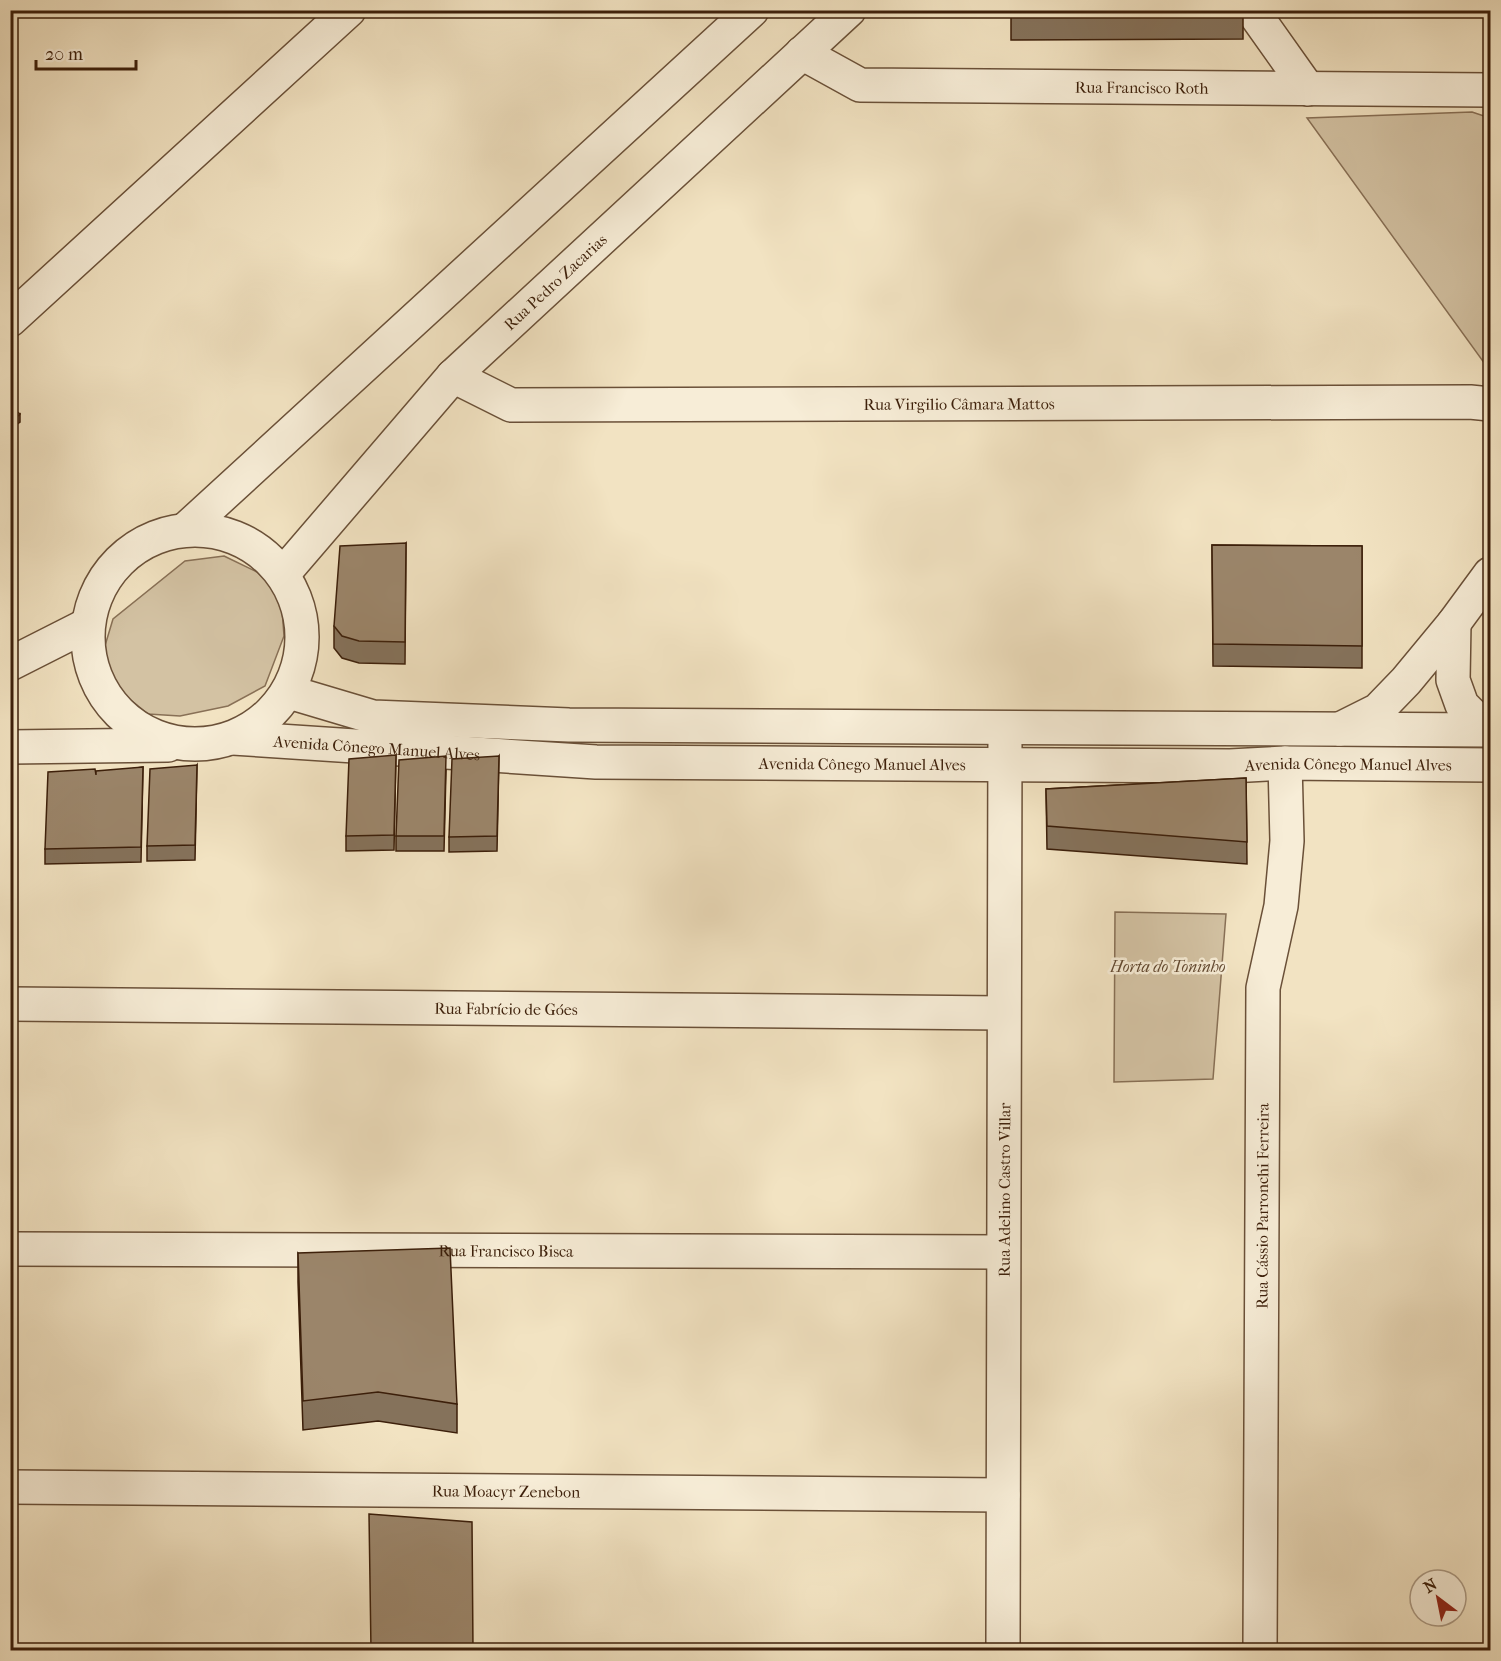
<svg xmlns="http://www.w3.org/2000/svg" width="1501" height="1661" font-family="'IM FELL French Canon',serif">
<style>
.green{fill:#d3c2a3;stroke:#887056;stroke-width:1.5}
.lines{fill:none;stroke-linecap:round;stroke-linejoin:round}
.minor-casing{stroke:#6a5038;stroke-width:36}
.tertiary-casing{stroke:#6a5038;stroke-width:36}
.minor{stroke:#f7edd7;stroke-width:33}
.tertiary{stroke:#f7edd7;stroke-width:33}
.wall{fill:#85725b;stroke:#3c1f0a;stroke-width:1.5}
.shaded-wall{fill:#6c5d4a;stroke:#3c1f0a;stroke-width:1.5}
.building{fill:#9b856a;stroke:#3c1f0a;stroke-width:1.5}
.labels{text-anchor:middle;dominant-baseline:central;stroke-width:5;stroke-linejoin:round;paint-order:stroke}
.street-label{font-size:16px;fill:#3c1f0a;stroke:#f7edd7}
.park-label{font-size:16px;font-style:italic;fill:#624830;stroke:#f7edd7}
</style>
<rect width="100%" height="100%" fill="#f2e3c2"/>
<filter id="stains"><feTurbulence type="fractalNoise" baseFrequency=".00333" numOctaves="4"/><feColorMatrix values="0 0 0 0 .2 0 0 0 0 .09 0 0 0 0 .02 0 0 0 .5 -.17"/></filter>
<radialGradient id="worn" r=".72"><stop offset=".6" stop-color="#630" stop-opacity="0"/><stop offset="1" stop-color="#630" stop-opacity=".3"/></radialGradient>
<!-- green -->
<path class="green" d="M 1472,112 L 1490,118 L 1490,371 L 1307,118 Z
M 224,556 L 257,572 L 281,595 L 284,636 L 265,686 L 228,706 L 180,716 L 148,714 L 116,688 L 101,659 L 113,619 L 185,561 Z
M 1115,912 L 1226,914 L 1213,1079 L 1114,1082 Z"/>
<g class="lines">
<defs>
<g id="minor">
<path d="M 1252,10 L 1308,89"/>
<path id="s1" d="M 802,53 L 860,85 L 1490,90"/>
<path d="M 10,320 L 349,10"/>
<path id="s2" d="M 453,376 L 511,405 L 1470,402 L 1490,404"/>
<path d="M 1454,623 L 1453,680 L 1462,705 L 1487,730"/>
<path d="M 1340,729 L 1378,710 L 1406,681 L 1454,623 L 1490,574"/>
<path id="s3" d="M 10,1004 L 1003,1013"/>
<path id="s4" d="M 10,1249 L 1003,1252"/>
<path id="s5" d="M 10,1487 L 1003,1495"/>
<path id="s6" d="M 1003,1650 L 1005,728"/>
<path id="s7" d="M 1260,1650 L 1263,988 L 1281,906 L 1287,841 L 1285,763"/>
</g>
<g id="tertiary">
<path d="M 186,529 L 752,10"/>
<circle cx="195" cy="637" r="107"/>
<path id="s8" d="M 283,574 L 453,376 L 849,10"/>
<path d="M 10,664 L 87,625"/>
<path d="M 289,692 L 373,717 L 569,725 L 1490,730"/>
<path id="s9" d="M 233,738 L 596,762 L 1230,766 L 1285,763 L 1490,765"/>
<path d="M 10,747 L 168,745"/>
</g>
</defs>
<!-- minor casing -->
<use href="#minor" class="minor-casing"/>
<!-- tertiary casing -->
<use href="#tertiary" class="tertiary-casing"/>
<!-- minor -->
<use href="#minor" class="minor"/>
<!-- tertiary -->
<use href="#tertiary" class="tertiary"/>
</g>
<!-- wall -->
<path class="wall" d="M 1011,10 L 1243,10 L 1243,39 L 1011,40 Z
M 406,543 L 405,664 L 359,663 L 342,658 L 334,648 L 334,626 Z
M 1212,545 L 1362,546 L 1362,668 L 1213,666 Z
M 396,755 L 394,850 L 346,851 L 346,836 Z
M 499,756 L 497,851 L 449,852 L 449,837 Z
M 197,765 L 195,860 L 147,861 L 147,846 Z
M 143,767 L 141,862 L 45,864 L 45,849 L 96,775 Z
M 446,771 L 444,851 L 396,851 L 396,836 Z
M 1246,778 L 1247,864 L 1047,849 L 1046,789 Z
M 298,1253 L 457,1404 L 457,1433 L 378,1421 L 303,1430 L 298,1282 Z"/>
<!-- shaded-wall -->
<path class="shaded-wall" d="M 20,414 L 20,422 L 10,429 L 10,422 Z"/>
<!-- building -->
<path class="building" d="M 1011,10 L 1116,10 L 1011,11 Z
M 10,406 L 20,414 L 10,422 Z
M 406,543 L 405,642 L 359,641 L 342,636 L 334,626 L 340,546 Z
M 1212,545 L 1362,546 L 1362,646 L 1213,644 Z
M 396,755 L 394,835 L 346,836 L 349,759 Z
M 446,756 L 444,836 L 396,836 L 399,760 Z
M 499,756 L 497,836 L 449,837 L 452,759 Z
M 197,765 L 195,845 L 147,846 L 150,769 Z
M 143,767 L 141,847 L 45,849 L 48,772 L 95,769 L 96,775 L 96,771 Z
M 1246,778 L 1247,842 L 1047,826 L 1046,789 Z
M 450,1248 L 457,1404 L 378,1392 L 303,1401 L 298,1253 Z
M 369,1514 L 472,1522 L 473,1650 L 371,1650 Z"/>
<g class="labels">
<!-- street labels -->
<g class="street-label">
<text stroke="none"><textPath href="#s1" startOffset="348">Rua Francisco Roth</textPath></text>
<text stroke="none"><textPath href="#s8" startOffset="400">Rua Pedro Zacarias</textPath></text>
<text stroke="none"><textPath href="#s2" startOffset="513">Rua Virgilio Câmara Mattos</textPath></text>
<text stroke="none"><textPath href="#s9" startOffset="144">Avenida Cônego Manuel Alves</textPath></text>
<text stroke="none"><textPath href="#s9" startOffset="630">Avenida Cônego Manuel Alves</textPath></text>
<text stroke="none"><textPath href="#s9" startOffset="1116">Avenida Cônego Manuel Alves</textPath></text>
<text stroke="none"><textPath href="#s3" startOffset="496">Rua Fabrício de Góes</textPath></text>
<text stroke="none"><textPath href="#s6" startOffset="460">Rua Adelino Castro Villar</textPath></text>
<text stroke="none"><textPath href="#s7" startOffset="444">Rua Cássio Parronchi Ferreira</textPath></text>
<text stroke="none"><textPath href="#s4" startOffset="496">Rua Francisco Bisca</textPath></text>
<text stroke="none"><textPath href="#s5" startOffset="496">Rua Moacyr Zenebon</textPath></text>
</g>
<!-- park labels -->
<g class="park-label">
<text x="1168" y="966">Horta do Toninho</text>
</g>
</g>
<!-- margin -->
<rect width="1501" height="1661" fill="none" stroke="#f2e3c2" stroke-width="36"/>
<rect x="12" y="12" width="1477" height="1637" fill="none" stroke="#3c1f0a" stroke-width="3"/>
<rect x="18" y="18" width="1465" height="1625" fill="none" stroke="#3c1f0a" stroke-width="1.5"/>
<!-- north arrow -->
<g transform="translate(1438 1598) rotate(328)"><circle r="28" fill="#f7edd7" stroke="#ac9b85" stroke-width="1.5"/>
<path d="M0-4.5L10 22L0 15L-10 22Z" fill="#8f2418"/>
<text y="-9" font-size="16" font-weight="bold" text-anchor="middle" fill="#3c1f0a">N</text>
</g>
<!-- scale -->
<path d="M36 60v9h100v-9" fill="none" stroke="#3c1f0a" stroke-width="3"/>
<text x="45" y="60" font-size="18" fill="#3c1f0a" stroke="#f7edd7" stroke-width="4.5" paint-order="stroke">20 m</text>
<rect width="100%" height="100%" filter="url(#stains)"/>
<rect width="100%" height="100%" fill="url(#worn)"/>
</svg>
